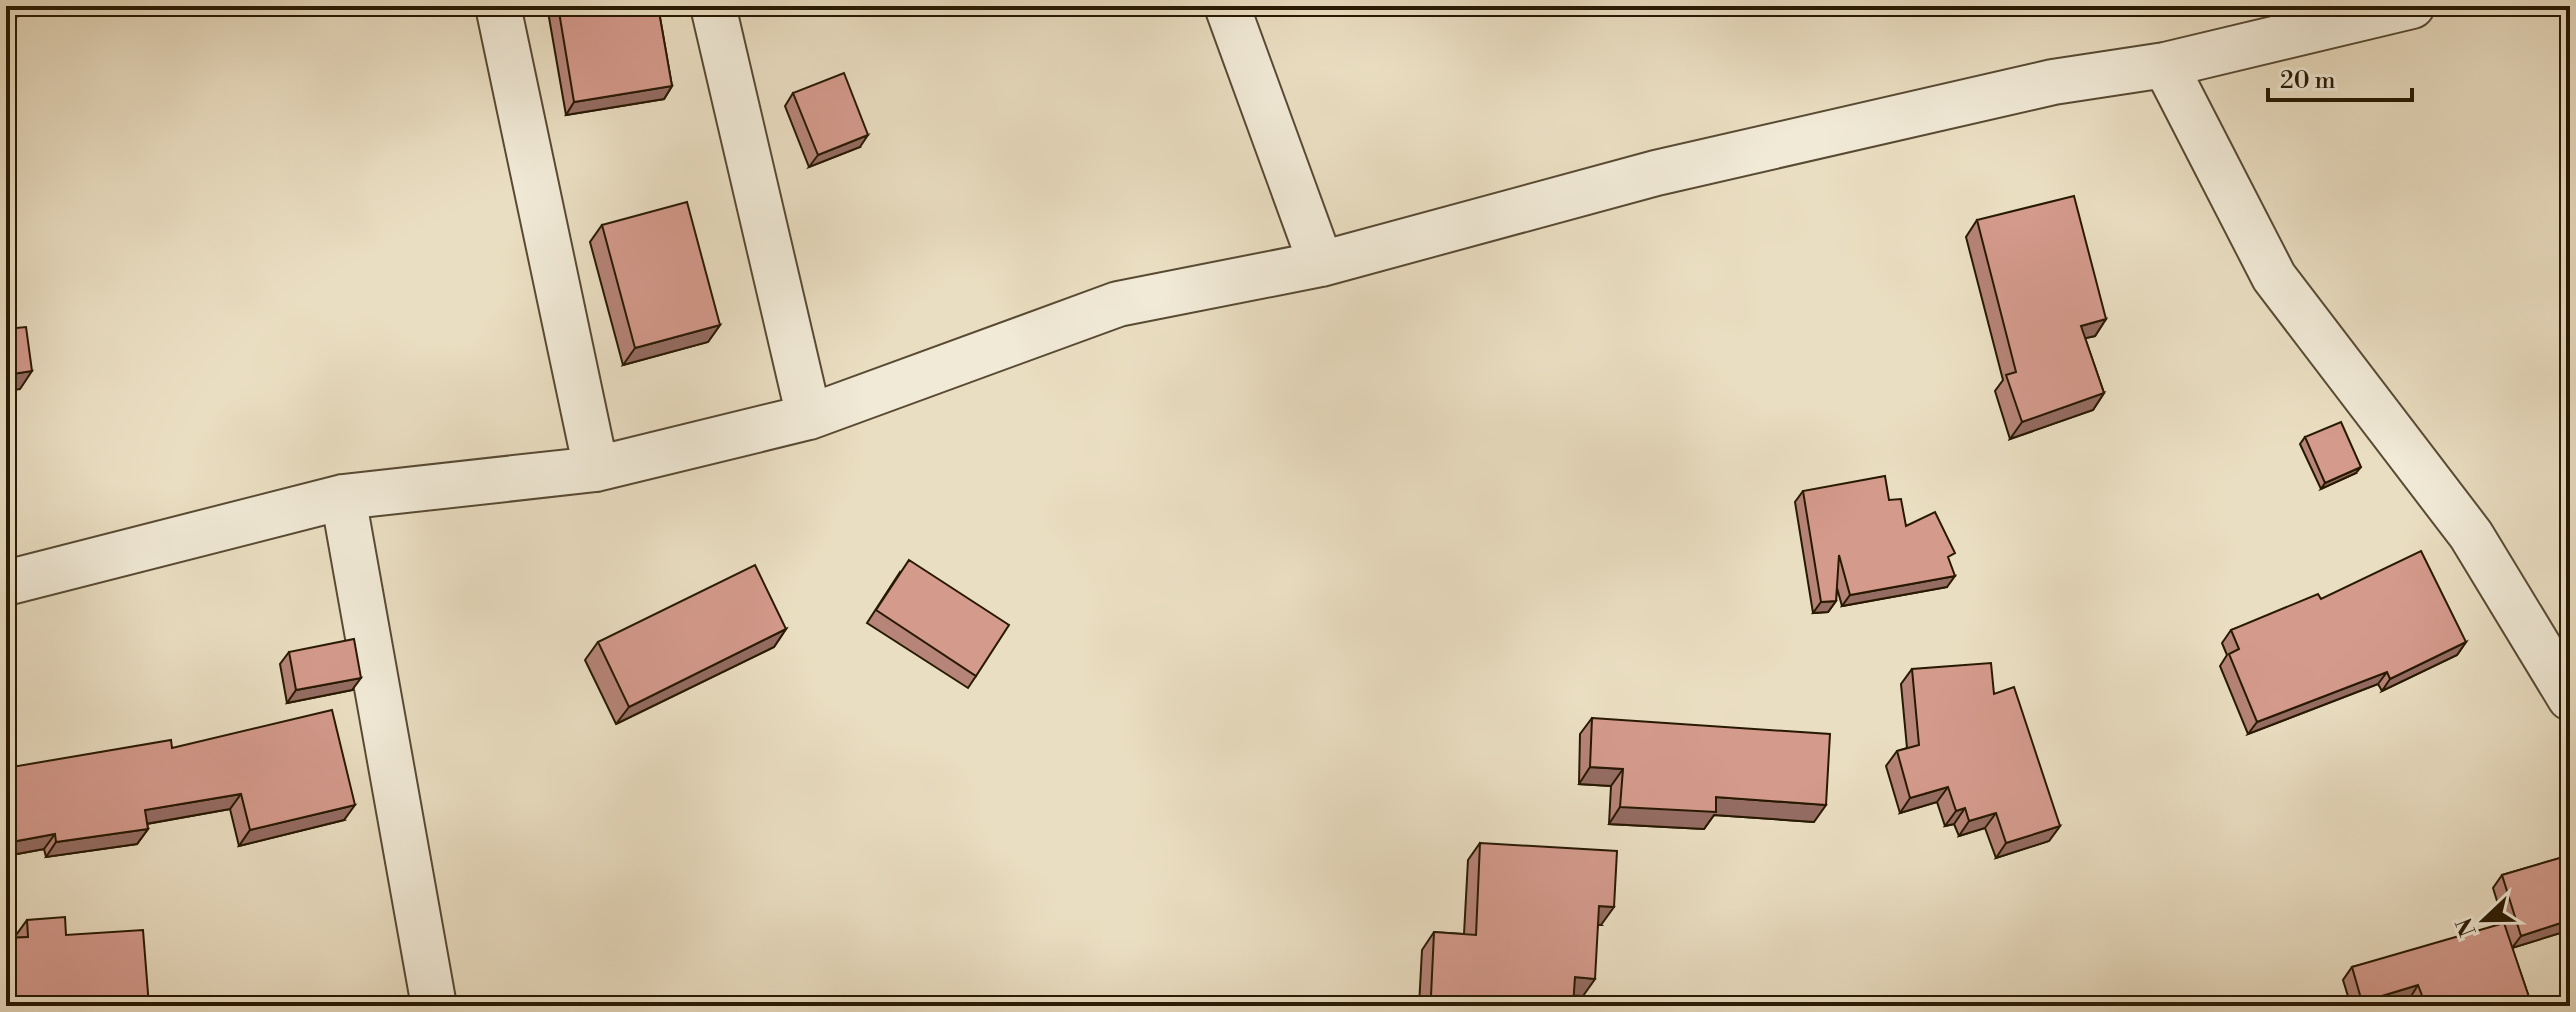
<svg xmlns="http://www.w3.org/2000/svg" width="2576" height="1012" font-family="'Libre Bodoni',serif">
<style>
.lines{fill:none;stroke-linecap:round;stroke-linejoin:round}
.minor-casing{stroke:#584a33;stroke-width:48}
.minor{stroke:#f1ead7;stroke-width:44}
.wall{fill:#b68478;stroke:#281903;stroke-width:2}
.shaded-wall{fill:#946c62;stroke:#281903;stroke-width:2}
.building{fill:#d49a8c;stroke:#281903;stroke-width:2}
</style>
<rect width="100%" height="100%" fill="#eadec2"/>
<filter id="stains"><feTurbulence type="fractalNoise" baseFrequency=".0025" numOctaves="4"/><feColorMatrix values="0 0 0 0 .2 0 0 0 0 .09 0 0 0 0 .02 0 0 0 .5 -.17"/></filter>
<radialGradient id="worn" r=".72"><stop offset=".6" stop-color="#630" stop-opacity="0"/><stop offset="1" stop-color="#630" stop-opacity=".3"/></radialGradient>
<g class="lines">
<defs>
<path id="minor" d="M 498,6 L 596,469
M 713,6 L 809,417
M 1227,6 L 1321,264
M 2165,65 L 2274,277 L 2471,535 L 2570,698
M 343,497 L 434,1006
M 6,583 L 343,497 L 596,469 L 809,417 L 1118,304 L 1321,264 L 1656,173 L 2053,82 L 2165,65 L 2412,6"/>
</defs>
<!-- minor casing -->
<use href="#minor" class="minor-casing"/>
<!-- minor -->
<use href="#minor" class="minor"/>
</g>
<!-- wall -->
<path class="wall" d="M 547,6 L 658,6 L 672,86 L 664,99 L 566,115 Z
M 793,93 L 860,147 L 809,167 L 785,106 Z
M 1977,220 L 2106,319 L 2095,336 L 2085,338 L 2104,393 L 2093,410 L 2010,439 L 1995,391 L 2003,380 L 1966,237 Z
M 602,225 L 720,325 L 708,342 L 623,365 L 590,242 Z
M 2305,437 L 2356,473 L 2321,489 L 2300,444 Z
M 1803,491 L 1889,500 L 1906,526 L 1949,561 L 1947,587 L 1842,606 L 1837,588 L 1836,601 L 1828,612 L 1813,613 L 1795,502 Z
M 900,572 L 976,676 L 968,688 L 867,623 Z
M 2321,599 L 2466,642 L 2457,655 L 2382,691 L 2378,684 L 2248,734 L 2220,666 L 2227,655 L 2222,643 L 2231,630 Z
M 786,629 L 774,647 L 616,724 L 585,660 L 598,642 Z
M 289,652 L 352,690 L 287,703 L 280,664 Z
M 1912,669 L 1994,694 L 2060,826 L 2049,841 L 1996,858 L 1985,828 L 1959,836 L 1954,824 L 1945,826 L 1937,802 L 1900,813 L 1886,766 L 1897,751 L 1907,748 L 1901,684 Z
M 1592,718 L 1814,822 L 1714,815 L 1704,829 L 1609,824 L 1611,786 L 1579,784 L 1580,734 Z
M 172,748 L 344,820 L 239,846 L 230,809 L 147,824 L 148,829 L 137,844 L 46,857 L 44,849 L 6,856 L 6,768 Z
M 1480,843 L 1601,925 L 1598,925 L 1583,996 L 1574,995 L 1573,1006 L 1419,1006 L 1422,950 L 1434,932 L 1464,934 L 1468,860 Z
M 2570,855 L 2570,930 L 2512,948 L 2532,1006 L 2412,1006 L 2410,998 L 2381,1006 L 2351,1006 L 2343,980 L 2352,967 L 2506,930 L 2493,888 L 2502,875 Z
M 27,920 L 66,935 L 14,938 Z"/>
<!-- shaded-wall -->
<path class="shaded-wall" d="M 7,6 L 63,6 L 6,19 L 6,8 Z
M 672,86 L 664,99 L 566,115 L 574,102 Z
M 868,135 L 860,147 L 809,167 L 818,155 Z
M 2106,319 L 2095,336 L 2069,342 L 2081,326 Z
M 720,325 L 708,342 L 623,365 L 635,348 Z
M 32,371 L 20,389 L 6,391 L 6,375 Z
M 2104,393 L 2093,410 L 2010,439 L 2022,422 Z
M 2361,467 L 2356,473 L 2321,489 L 2325,483 Z
M 1955,576 L 1947,587 L 1842,606 L 1850,595 Z
M 1836,601 L 1828,612 L 1813,613 L 1821,602 Z
M 786,629 L 774,647 L 616,724 L 629,707 Z
M 2466,642 L 2457,655 L 2382,691 L 2390,679 Z
M 2387,672 L 2378,684 L 2248,734 L 2257,722 Z
M 361,678 L 352,690 L 287,703 L 296,690 Z
M 14,750 L 6,762 L 6,751 Z
M 1590,767 L 1623,769 L 1611,786 L 1579,784 Z
M 1948,787 L 1937,802 L 1900,813 L 1910,798 Z
M 241,794 L 230,809 L 134,826 L 145,810 Z
M 1716,797 L 1826,805 L 1814,822 L 1714,815 L 1704,829 L 1609,824 L 1620,807 Z
M 355,805 L 344,820 L 239,846 L 250,830 Z
M 1965,808 L 1954,824 L 1945,826 L 1956,811 Z
M 1996,813 L 1985,828 L 1959,836 L 1969,821 Z
M 2060,826 L 2049,841 L 1996,858 L 2006,843 Z
M 148,829 L 137,844 L 46,857 L 56,842 Z
M 55,834 L 44,849 L 6,856 L 6,843 Z
M 1599,906 L 1614,907 L 1601,925 L 1587,924 Z
M 2570,920 L 2570,930 L 2512,948 L 2521,936 Z
M 1575,977 L 1595,979 L 1583,996 L 1563,995 Z
M 2418,985 L 2410,998 L 2381,1006 L 2359,1006 L 2362,1002 Z
M 1431,996 L 1469,998 L 1463,1006 L 1424,1006 Z"/>
<!-- building -->
<path class="building" d="M 558,6 L 658,6 L 672,86 L 574,102 Z
M 844,73 L 868,135 L 818,155 L 793,93 Z
M 2074,196 L 2106,319 L 2081,326 L 2104,393 L 2022,422 L 2006,375 L 2016,372 L 1977,220 Z
M 687,202 L 720,325 L 635,348 L 602,225 Z
M 26,327 L 32,371 L 6,375 L 6,329 Z
M 6,392 L 10,423 L 6,423 Z
M 2341,422 L 2361,467 L 2325,483 L 2305,437 Z
M 1885,476 L 1889,500 L 1901,499 L 1906,526 L 1935,512 L 1955,553 L 1948,557 L 1955,576 L 1850,595 L 1839,555 L 1836,601 L 1821,602 L 1803,491 Z
M 2421,551 L 2466,642 L 2390,679 L 2387,672 L 2257,722 L 2229,654 L 2239,649 L 2231,630 L 2318,594 L 2321,599 Z
M 909,560 L 1009,625 L 976,676 L 876,610 Z
M 755,565 L 786,629 L 629,707 L 598,642 Z
M 354,639 L 361,678 L 296,690 L 289,652 Z
M 1991,663 L 1994,694 L 2014,687 L 2060,826 L 2006,843 L 1996,813 L 1969,821 L 1965,808 L 1956,811 L 1948,787 L 1910,798 L 1897,751 L 1919,745 L 1912,669 Z
M 6,699 L 14,750 L 6,751 Z
M 332,710 L 355,805 L 250,830 L 241,794 L 145,810 L 148,829 L 56,842 L 55,834 L 6,843 L 6,768 L 171,740 L 172,748 Z
M 1592,718 L 1830,734 L 1826,805 L 1716,797 L 1716,812 L 1620,807 L 1623,769 L 1590,767 Z
M 1480,843 L 1617,851 L 1614,907 L 1599,906 L 1595,979 L 1575,977 L 1573,1006 L 1469,1006 L 1469,998 L 1431,996 L 1434,932 L 1476,935 Z
M 2570,855 L 2570,920 L 2521,936 L 2502,875 Z
M 65,917 L 66,935 L 143,930 L 149,1006 L 6,1006 L 6,938 L 28,937 L 27,920 Z
M 2504,923 L 2532,1006 L 2426,1006 L 2418,985 L 2362,1002 L 2352,967 Z
M 743,998 L 850,1002 L 850,1006 L 743,1006 Z
M 1058,1002 L 1058,1006 L 1027,1006 Z"/>
<!-- margin -->
<rect width="2576" height="1012" fill="none" stroke="#eadec2" stroke-width="32"/>
<rect x="8" y="8" width="2560" height="996" fill="none" stroke="#281903" stroke-width="4"/>
<rect x="16" y="16" width="2544" height="980" fill="none" stroke="#281903" stroke-width="2"/>
<!-- north arrow -->
<g transform="translate(2484 920) rotate(248)" stroke="#f1ead7" stroke-width="6" paint-order="stroke">
<path d="M0-6L14 30L0 20L-14 30Z" fill="#281903"/>
<text y="-12" font-size="22" font-weight="bold" text-anchor="middle" fill="#281903">N</text>
</g>
<!-- scale -->
<path d="M2268 88v12h144v-12" fill="none" stroke="#281903" stroke-width="4"/>
<text x="2280" y="88" font-size="24" fill="#281903" stroke="#f1ead7" stroke-width="6" paint-order="stroke">20 m</text>
<rect width="100%" height="100%" filter="url(#stains)"/>
<rect width="100%" height="100%" fill="url(#worn)"/>
</svg>
